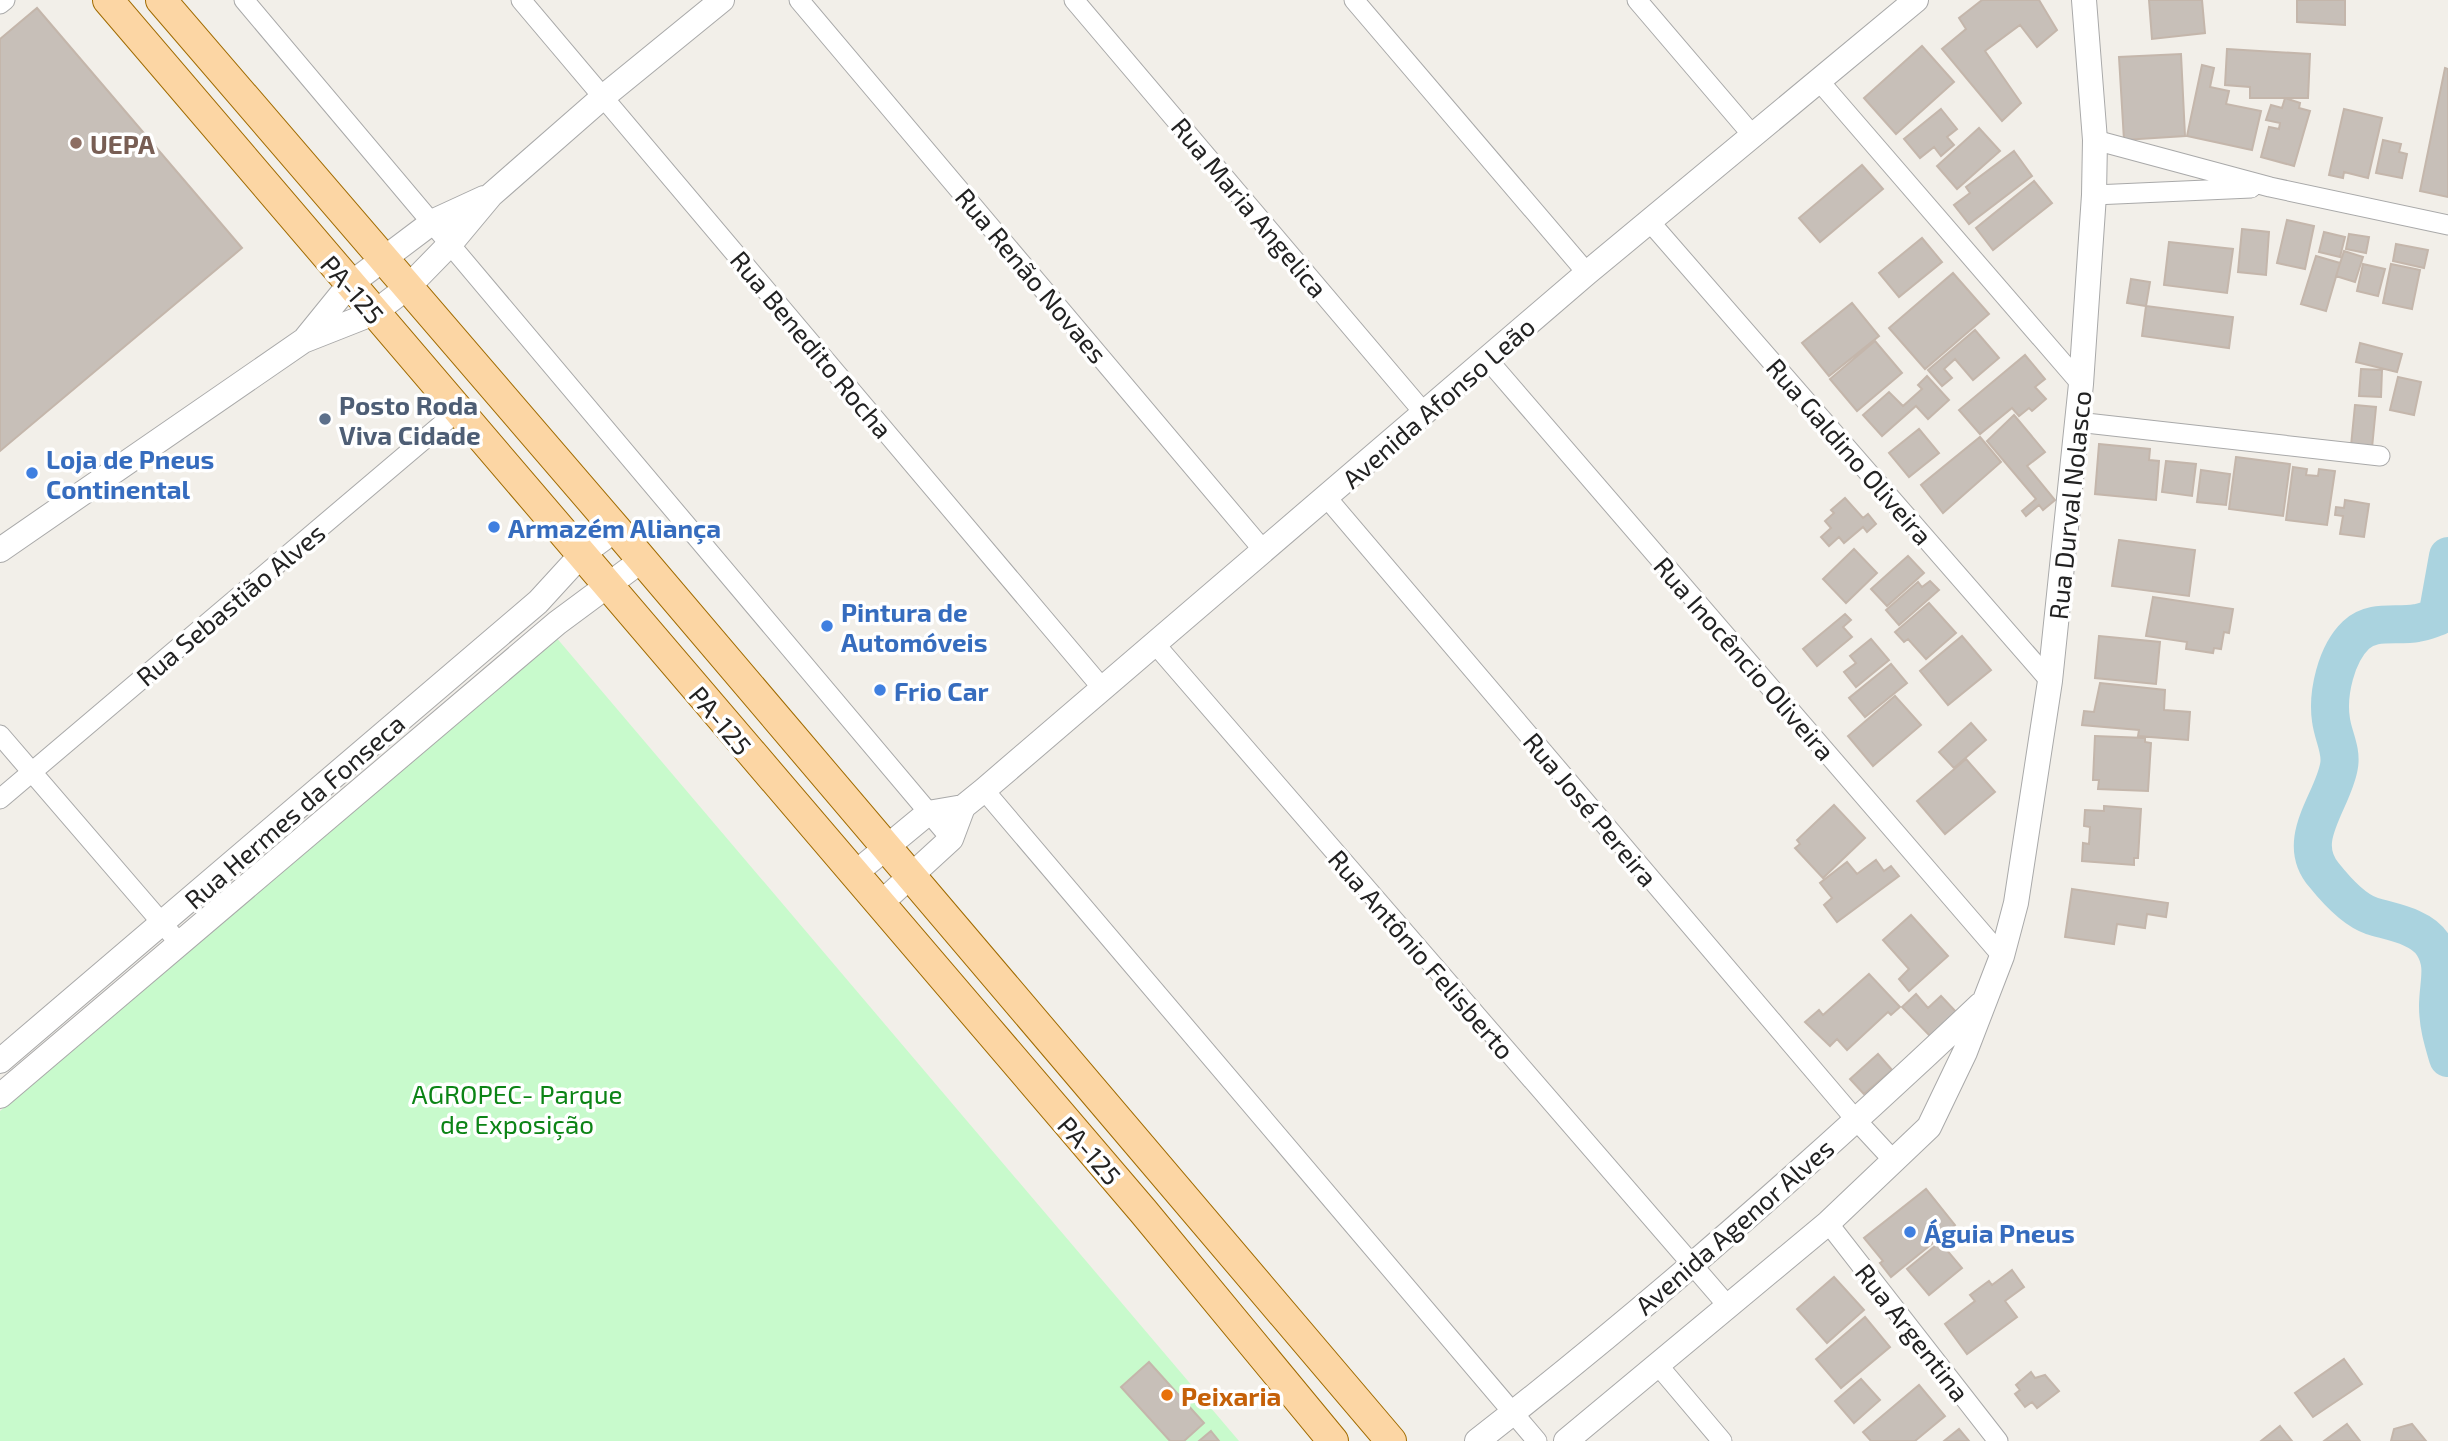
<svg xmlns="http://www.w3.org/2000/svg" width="2448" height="1441" font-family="'Exo 2',sans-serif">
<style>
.park{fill:#c8facc}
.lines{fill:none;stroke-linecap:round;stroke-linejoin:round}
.river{stroke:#aad3df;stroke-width:38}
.building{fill:#c7bfb8;stroke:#c4b6ab;stroke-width:2}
.minor-casing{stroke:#a9a9a9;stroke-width:21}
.tertiary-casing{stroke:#a9a9a9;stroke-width:26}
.primary-casing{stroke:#a06b00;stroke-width:32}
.minor{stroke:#fff;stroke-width:19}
.tertiary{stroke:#fff;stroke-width:24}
.primary{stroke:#fcd6a4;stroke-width:30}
.education-dot{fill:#8d6e63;stroke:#fff;stroke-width:2.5}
.service-dot{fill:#5c6f8a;stroke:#fff;stroke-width:2.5}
.shop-dot{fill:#3f7fe0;stroke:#fff;stroke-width:2.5}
.food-dot{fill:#e8710a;stroke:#fff;stroke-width:2.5}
.labels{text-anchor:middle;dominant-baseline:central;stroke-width:7;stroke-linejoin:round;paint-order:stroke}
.education-label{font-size:26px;font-weight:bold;fill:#785e54;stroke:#fff;text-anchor:start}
.street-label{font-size:26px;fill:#222;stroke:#fff}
.service-label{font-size:26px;font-weight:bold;fill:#4e5e75;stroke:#fff;text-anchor:start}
.shop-label{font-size:26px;font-weight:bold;fill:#366cbe;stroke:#fff;text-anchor:start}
.park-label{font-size:26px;fill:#0c8416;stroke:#fff}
.food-label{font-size:26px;font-weight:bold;fill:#c56008;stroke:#fff;text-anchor:start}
</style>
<rect width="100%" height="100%" fill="#f2efe9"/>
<!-- park -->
<path class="park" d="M 555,636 L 1239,1441 L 0,1441 L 0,1111 Z"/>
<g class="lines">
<!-- river -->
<path class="river" d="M 2448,556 L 2437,617 C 2431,619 2424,622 2417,623 C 2396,627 2373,619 2356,635 C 2336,654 2327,694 2331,720 C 2333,736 2342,750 2339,766 C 2333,802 2294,840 2324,875 C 2336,890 2354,910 2372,916 C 2391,922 2421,926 2433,945 C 2446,965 2438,984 2438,1006 C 2438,1025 2443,1041 2448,1058"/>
</g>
<!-- building -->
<path class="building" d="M 1982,0 L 2039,0 L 2057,30 L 2037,47 L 2020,25 L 1985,51 L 2021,103 L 2002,121 L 1942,49 L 1966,29 L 1959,18 Z
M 2149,0 L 2202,0 L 2205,33 L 2152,39 Z
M 2297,0 L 2345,0 L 2345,25 L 2297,22 Z
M 37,8 L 242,248 L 0,451 L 0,39 Z
M 1922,46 L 1954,82 L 1896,134 L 1864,98 Z
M 2227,49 L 2310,54 L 2308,98 L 2250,98 L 2250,87 L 2225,85 Z
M 2181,54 L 2185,136 L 2124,140 L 2119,57 Z
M 2202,65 L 2214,68 L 2210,87 L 2229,91 L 2226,104 L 2261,111 L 2252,150 L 2187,136 Z
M 2445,68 L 2448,69 L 2448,197 L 2420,191 Z
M 2285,98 L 2300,103 L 2299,108 L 2310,111 L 2294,166 L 2261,157 L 2269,127 L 2279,129 L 2280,123 L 2266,120 L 2271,105 L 2282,108 Z
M 1941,109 L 1957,129 L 1947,137 L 1954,145 L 1941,156 L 1934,147 L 1920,158 L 1904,139 Z
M 2344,109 L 2382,118 L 2368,178 L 2344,172 L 2343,178 L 2329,175 Z
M 1979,128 L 2000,151 L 1957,189 L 1937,166 Z
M 2383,140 L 2401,144 L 2399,152 L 2407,154 L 2402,178 L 2376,173 Z
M 2014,151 L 2032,176 L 1969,224 L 1954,205 L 1970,193 L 1966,187 Z
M 1862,165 L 1883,189 L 1820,242 L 1799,218 Z
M 2034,181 L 2052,203 L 1993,250 L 1976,228 Z
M 2287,220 L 2314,226 L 2305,269 L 2277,263 Z
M 2242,229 L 2269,232 L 2266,275 L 2238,272 Z
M 2324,232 L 2345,237 L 2340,257 L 2319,252 Z
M 2349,234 L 2369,237 L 2366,253 L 2346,249 Z
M 1922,238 L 1942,262 L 1899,297 L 1879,273 Z
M 2169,242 L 2233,249 L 2227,293 L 2164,285 Z
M 2396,244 L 2428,250 L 2424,268 L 2393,261 Z
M 2344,251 L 2363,257 L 2355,282 L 2336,276 Z
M 2316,256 L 2340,263 L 2326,311 L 2301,304 Z
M 2363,264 L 2385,269 L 2378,296 L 2357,291 Z
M 2391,264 L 2420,270 L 2412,309 L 2383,303 Z
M 1953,273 L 1989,314 L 1925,369 L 1889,328 Z
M 2131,279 L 2150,282 L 2146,306 L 2127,303 Z
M 1852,303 L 1879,336 L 1829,376 L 1802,343 Z
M 2146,306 L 2233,317 L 2229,348 L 2142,336 Z
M 1975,330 L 1999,358 L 1973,380 L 1955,359 L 1944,369 L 1952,378 L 1942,386 L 1928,370 Z
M 1875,341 L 1902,373 L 1857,411 L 1830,379 Z
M 2360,343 L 2402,354 L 2397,372 L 2356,362 Z
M 2025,355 L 2045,379 L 2035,387 L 2046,399 L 2032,411 L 2029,408 L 2019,416 L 2012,408 L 1980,434 L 1959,410 Z
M 2361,369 L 2382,370 L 2381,397 L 2359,396 Z
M 1927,376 L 1949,400 L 1928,419 L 1916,406 L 1882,436 L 1863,415 L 1889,392 L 1903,406 L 1922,389 L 1918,385 Z
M 2398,377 L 2421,382 L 2414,415 L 2390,410 Z
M 2355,405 L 2376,407 L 2372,448 L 2351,446 Z
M 2014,415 L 2045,452 L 2027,466 L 2055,500 L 2043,510 L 2039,505 L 2026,516 L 2022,511 L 2036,499 L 1987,441 Z
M 1919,429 L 1939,453 L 1909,477 L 1889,453 Z
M 1980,437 L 2001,462 L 1943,513 L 1921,485 Z
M 2099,444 L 2150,449 L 2149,460 L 2159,461 L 2156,500 L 2095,494 Z
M 2236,457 L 2290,464 L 2283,516 L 2229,509 Z
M 2166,461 L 2196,464 L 2192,496 L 2162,492 Z
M 2293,467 L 2307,469 L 2306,475 L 2318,476 L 2319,469 L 2335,471 L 2327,525 L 2286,520 Z
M 2201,470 L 2230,474 L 2226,505 L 2197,502 Z
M 1845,498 L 1863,518 L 1868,514 L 1876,524 L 1867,532 L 1863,527 L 1844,543 L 1839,537 L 1829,546 L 1821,537 L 1831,528 L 1825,521 L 1834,513 L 1831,510 Z
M 2345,500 L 2369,504 L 2364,537 L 2340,534 L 2343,516 L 2335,515 L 2336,507 L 2344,508 Z
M 2119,540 L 2195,550 L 2189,596 L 2112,586 Z
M 1854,549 L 1877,573 L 1846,603 L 1823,579 Z
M 1908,556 L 1924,573 L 1887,606 L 1871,589 Z
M 1930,581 L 1939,590 L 1899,625 L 1886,610 L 1918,582 L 1922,587 Z
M 2153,597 L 2233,609 L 2229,633 L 2224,632 L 2221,649 L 2214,648 L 2213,653 L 2186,649 L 2187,642 L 2146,636 Z
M 1929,603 L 1956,633 L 1926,659 L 1908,639 L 1904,642 L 1895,632 Z
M 1845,614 L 1851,620 L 1843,627 L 1852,637 L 1817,666 L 1803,649 Z
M 1962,636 L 1991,670 L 1948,705 L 1920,671 Z
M 2099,636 L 2160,642 L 2156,684 L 2095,678 Z
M 1871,639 L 1889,660 L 1856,687 L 1844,672 L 1856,663 L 1850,656 Z
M 1891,664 L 1907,683 L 1865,717 L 1849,698 Z
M 2100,683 L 2165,690 L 2164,710 L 2190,712 L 2188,740 L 2138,736 L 2139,730 L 2082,725 L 2084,711 L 2094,712 Z
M 1895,696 L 1921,725 L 1873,766 L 1848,736 Z
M 1971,723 L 1986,740 L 1954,768 L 1939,752 Z
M 2095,736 L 2145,738 L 2145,742 L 2151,743 L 2148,791 L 2098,789 L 2099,780 L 2093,780 Z
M 1966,759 L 1995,792 L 1945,834 L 1917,801 Z
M 1834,805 L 1865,838 L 1823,878 L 1795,848 L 1800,844 L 1797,840 Z
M 2104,806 L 2141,809 L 2138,858 L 2134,858 L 2134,865 L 2082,861 L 2083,843 L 2089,844 L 2090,827 L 2084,826 L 2085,810 L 2104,811 Z
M 1876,860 L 1884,871 L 1891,866 L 1899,876 L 1837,922 L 1824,905 L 1832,898 L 1820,883 L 1847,862 L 1857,874 Z
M 2072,889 L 2168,903 L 2166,917 L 2147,914 L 2145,928 L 2117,924 L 2114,944 L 2065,937 Z
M 1911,915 L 1948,956 L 1909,991 L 1899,979 L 1909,969 L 1883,940 Z
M 1869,974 L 1900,1007 L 1891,1015 L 1888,1012 L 1847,1050 L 1837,1039 L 1830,1046 L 1805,1022 L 1819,1010 L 1823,1015 Z
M 1916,994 L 1928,1008 L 1941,996 L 1958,1014 L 1932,1038 L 1902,1007 Z
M 1878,1054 L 1892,1070 L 1864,1094 L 1850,1079 Z
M 1926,1189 L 1955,1225 L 1891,1277 L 1880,1263 L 1883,1261 L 1864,1238 Z
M 1940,1242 L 1962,1268 L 1929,1295 L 1907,1269 Z
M 2012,1270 L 2024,1287 L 2005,1301 L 2017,1317 L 1967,1354 L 1945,1324 L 1975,1301 L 1970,1295 L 1989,1281 L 1992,1285 Z
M 1834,1277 L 1864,1310 L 1827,1343 L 1797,1309 Z
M 1865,1317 L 1890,1347 L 1841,1388 L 1816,1359 Z
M 2344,1359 L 2362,1384 L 2313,1417 L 2295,1393 Z
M 1149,1362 L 1204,1423 L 1184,1441 L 1170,1441 L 1121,1387 Z
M 2031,1372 L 2035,1378 L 2045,1375 L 2059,1391 L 2037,1408 L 2032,1402 L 2025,1407 L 2015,1394 L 2020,1390 L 2016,1385 Z
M 1861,1379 L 1880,1400 L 1854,1423 L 1835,1401 Z
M 1919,1385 L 1945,1416 L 1915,1441 L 1871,1441 L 1863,1432 Z
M 2347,1424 L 2360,1441 L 2324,1441 Z
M 2412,1424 L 2426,1441 L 2391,1441 L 2394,1429 Z
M 2280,1426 L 2292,1441 L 2261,1441 Z
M 1959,1429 L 1969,1441 L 1944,1441 Z
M 1211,1431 L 1219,1441 L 1199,1441 Z"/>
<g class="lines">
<defs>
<path id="minor" d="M 244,0 L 951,839
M 521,0 L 1103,689
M 799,0 L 1264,551
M 1074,0 L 1425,414
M 1354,0 L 1587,273
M 1637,0 L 1754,137
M 0,4 L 5,0
M 1820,82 L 2081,384
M 2095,140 L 2270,187 L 2448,225
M 2094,195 L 2251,188
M 1650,222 L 2050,681
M 1488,360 L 2002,956
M 2077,422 L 2380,456
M 1327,498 L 1856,1120 L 1894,1161
M 1155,644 L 1728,1306
M 0,735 L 180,944
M 984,790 L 1537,1441
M 0,799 L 460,409
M 1828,1223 L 1998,1441
M 1657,1364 L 1722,1441"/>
<path id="tertiary" d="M 306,338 L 349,285 L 434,221 L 484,198
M 0,550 L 303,341 L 374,313 L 409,286 L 451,243 L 491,195 L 603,97 L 722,0
M 853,875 L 928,813 L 963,807 L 984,790 L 1587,273 L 1916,0
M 879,905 L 951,839 L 963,807
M 0,1061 L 538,602 L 581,555 L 616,529
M 0,1096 L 557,623 L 642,560
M 1477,1441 C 1652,1305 1819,1157 1980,1005
M 1566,1441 L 1828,1223 L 1929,1127 L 1965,1052 L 2002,956 L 2016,903 L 2050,681 L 2081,384 L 2094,195 L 2095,140 L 2084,0"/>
<path id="primary" d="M 108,0 L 1143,1211 L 1333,1441
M 161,0 L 616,529 L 1391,1441"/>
</defs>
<!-- minor casing -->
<use href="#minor" class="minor-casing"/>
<!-- tertiary casing -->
<use href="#tertiary" class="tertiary-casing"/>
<!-- primary casing -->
<use href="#primary" class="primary-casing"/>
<!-- minor -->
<use href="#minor" class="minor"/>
<!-- tertiary -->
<use href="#tertiary" class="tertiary"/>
<!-- primary -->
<use href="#primary" class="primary"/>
</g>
<!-- markers -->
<circle class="education-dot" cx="76" cy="143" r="7"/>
<circle class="service-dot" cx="325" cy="419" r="7"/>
<g class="shop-dot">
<circle cx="32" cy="473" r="7"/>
<circle cx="494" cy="527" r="7"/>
<circle cx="827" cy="626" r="7"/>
<circle cx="880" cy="690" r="7"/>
<circle cx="1910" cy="1232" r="7"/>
</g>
<circle class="food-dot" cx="1167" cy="1395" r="7"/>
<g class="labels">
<!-- education labels -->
<g class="education-label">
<text x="90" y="143">UEPA</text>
</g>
<!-- street labels -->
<g class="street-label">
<text transform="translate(1250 207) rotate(50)">Rua Maria Angelica</text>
<text transform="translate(1032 275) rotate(50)">Rua Renão Novaes</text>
<text transform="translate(353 289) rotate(49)">PA-125</text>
<text transform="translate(812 344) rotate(50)">Rua Benedito Rocha</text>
<text transform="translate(1438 402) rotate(-41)">Avenida Afonso Leão</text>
<text transform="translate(1850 451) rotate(49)">Rua Galdino Oliveira</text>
<text transform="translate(2069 505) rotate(-84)">Rua Durval Nolasco</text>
<text transform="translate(230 604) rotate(-40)">Rua Sebastião Alves</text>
<text transform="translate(1745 658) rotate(49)">Rua Inocêncio Oliveira</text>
<text transform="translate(721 720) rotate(50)">PA-125</text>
<text transform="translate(1591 809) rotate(50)">Rua José Pereira</text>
<text transform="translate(294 811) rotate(-41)">Rua Hermes da Fonseca</text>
<text transform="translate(1422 954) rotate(49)">Rua Antônio Felisberto</text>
<text transform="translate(1090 1150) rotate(49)">PA-125</text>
<text transform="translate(1734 1226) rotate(-41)">Avenida Agenor Alves</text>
<text transform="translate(1913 1332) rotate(52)">Rua Argentina</text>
</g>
<!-- service labels -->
<g class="service-label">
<text x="339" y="404">Posto Roda<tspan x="339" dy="30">Viva Cidade</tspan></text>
</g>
<!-- shop labels -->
<g class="shop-label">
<text x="46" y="458">Loja de Pneus<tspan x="46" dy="30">Continental</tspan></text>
<text x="508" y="527">Armazém Aliança</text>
<text x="841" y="611">Pintura de<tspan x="841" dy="30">Automóveis</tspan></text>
<text x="894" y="690">Frio Car</text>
<text x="1924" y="1232">Águia Pneus</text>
</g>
<!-- park labels -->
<g class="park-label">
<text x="517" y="1093">AGROPEC- Parque<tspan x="517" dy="30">de Exposição</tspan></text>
</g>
<!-- food labels -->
<g class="food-label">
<text x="1181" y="1395">Peixaria</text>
</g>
</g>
</svg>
